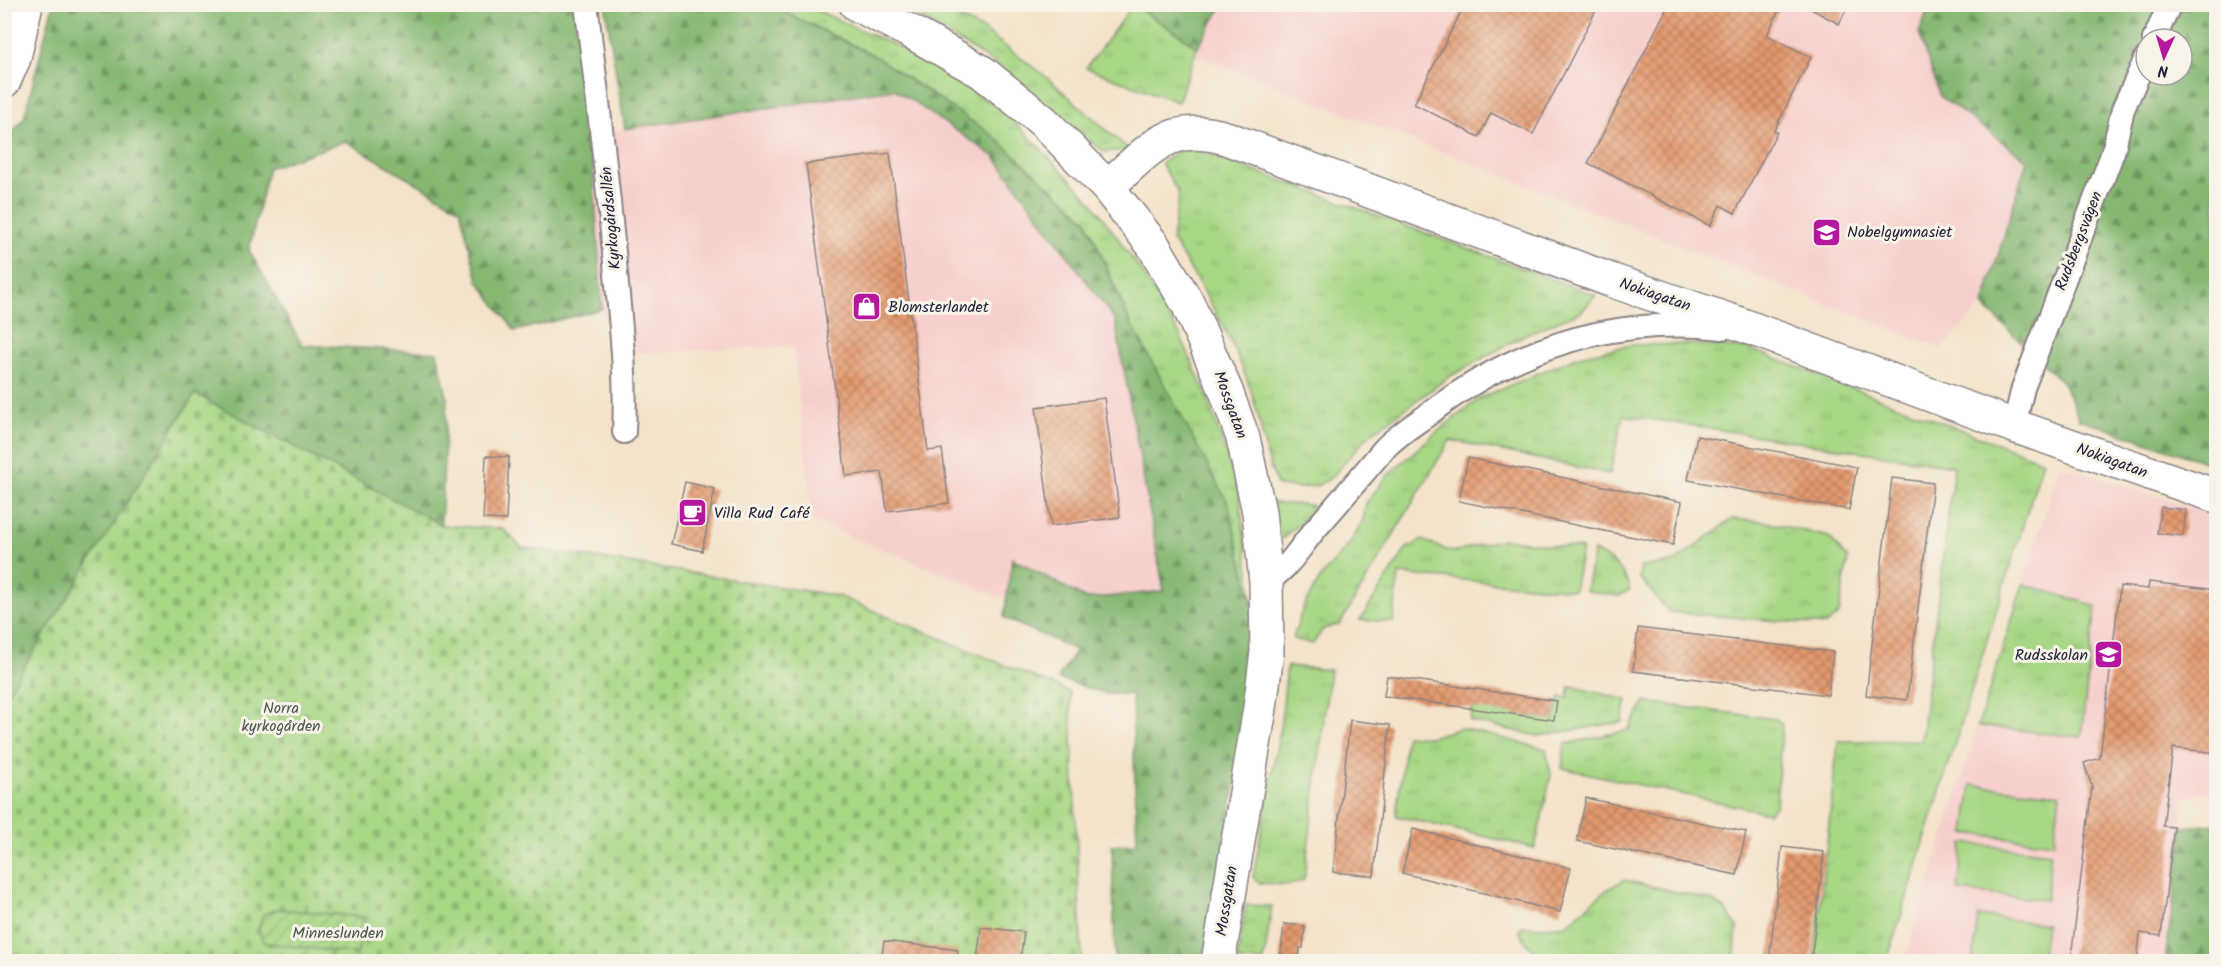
<svg xmlns="http://www.w3.org/2000/svg" width="2221" height="966" font-family="Kalam,sans-serif">
<style>
.built{fill:#f7d0cd}
.grass{fill:url(#grass-tufts);stroke:#657c60;stroke-width:1.5}
.forest{fill:url(#forest-firs);stroke:#546d56;stroke-width:1.5;fill-rule:evenodd}
.cemetery{fill:url(#cemetery-stones);stroke:#657c60;stroke-width:1.5}
.garden{fill:url(#garden-furrows);stroke:#657c60;stroke-width:1.5}
.pitch{fill:#a8d785;stroke:#657c60;stroke-width:1.5}
.building{fill:url(#building-cross-hatch)}
.lines{fill:none;stroke-linecap:round;stroke-linejoin:round}
.street-casing{stroke:#8b8282;stroke-width:26}
.secondary-casing{stroke:#8b8282;stroke-width:36}
.highway-casing{stroke:#8b8282;stroke-width:36}
.street{stroke:#fff;stroke-width:22}
.secondary{stroke:#fff;stroke-width:33}
.highway{stroke:#fff;stroke-width:33}
.labels{text-anchor:middle;dominant-baseline:central;stroke-width:6;stroke-linejoin:round;paint-order:stroke}
.street-label{font-size:16px;fill:#22223b;stroke:#f7f3e8}
.poi-label{font-size:16px;fill:#22223b;stroke:#f7f3e8;text-anchor:start}
.park-label{font-size:16px;fill:#4a5851;stroke:#f7f3e8}
</style>
<defs>
<pattern id="grass-tufts" width="24" height="20" patternUnits="userSpaceOnUse" patternTransform="scale(1.5)"><rect width="24" height="20" fill="#a8d785"/><path d="M3 7l-1-3M5 7V3M7 7l1-3M15 17l-1-3M17 17v-4M19 17l1-3" fill="none" stroke="#90b874"/></pattern>
<pattern id="forest-firs" width="22" height="20" patternUnits="userSpaceOnUse" patternTransform="scale(1.5)"><rect width="22" height="20" fill="#86b872"/><path d="M5 1l3.5 6h-7zM16 11l3.5 6h-7z" fill="#6d955f"/></pattern>
<pattern id="cemetery-stones" width="16" height="16" patternUnits="userSpaceOnUse" patternTransform="scale(1.5)"><rect width="16" height="16" fill="#a8d785"/><path d="M2 7V4a2 2 0 0 1 4 0v3zM10 15v-3a2 2 0 0 1 4 0v3z" fill="#90b874"/></pattern>
<pattern id="garden-furrows" width="10" height="10" patternUnits="userSpaceOnUse" patternTransform="scale(1.5)"><rect width="10" height="10" fill="#a8d785"/><path d="M-1 1l2-2M0 10L10 0M9 11l2-2" fill="none" stroke="#90b874"/></pattern>
<pattern id="building-cross-hatch" width="8" height="8" patternUnits="userSpaceOnUse" patternTransform="scale(1.5)"><rect width="8" height="8" fill="#e4996d"/><path d="M0 0l8 8M0 8l8-8" fill="none" stroke="#b87c5b"/></pattern>
</defs>
<rect width="100%" height="100%" fill="#f7f3e8"/>
<filter id="ink" filterUnits="userSpaceOnUse"><feTurbulence type="fractalNoise" baseFrequency=".0167" numOctaves="2"/><feDisplacementMap in="SourceGraphic" scale="12" xChannelSelector="R" yChannelSelector="G"/><feConvolveMatrix kernelMatrix="1 2 1 2 8 2 1 2 1" color-interpolation-filters="sRGB"/></filter>
<filter id="wash" filterUnits="userSpaceOnUse"><feTurbulence type="fractalNoise" baseFrequency=".008" numOctaves="4" result="noise"/><feDisplacementMap in="SourceGraphic" scale="24" xChannelSelector="R" yChannelSelector="G"/><feGaussianBlur stdDeviation="1.35" result="paint"/><feColorMatrix in="noise" values="0 0 0 0 0 0 0 0 0 0 0 0 0 0 0 0 0 1.4 0 .05"/><feComposite in="paint" operator="in"/></filter>
<g filter="url(#wash)">
<rect width="100%" height="100%" fill="#f4e3ca"/>
<!-- built -->
<path class="built" d="M 1223,5 L 1930,5 L 1919,33 L 1940,96 L 2027,160 L 1983,305 L 1941,349 L 1194,54 Z
M 894,89 L 995,157 L 1115,320 L 1164,591 L 1020,605 L 813,521 L 793,346 L 616,354 L 602,309 L 591,132 L 625,129 Z
M 2060,465 L 2216,516 L 2216,790 L 2185,797 L 2165,961 L 2084,962 L 2054,957 L 2053,962 L 1904,962 Z"/>
<!-- grass -->
<path class="grass" d="M 770,5 L 805,5 L 923,58 L 1005,112 L 1092,202 L 1143,274 L 1180,335 L 1208,399 L 1239,493 L 1254,612 L 1086,219 L 992,135 L 873,55 Z
M 894,5 L 935,5 L 983,30 L 1044,75 L 1129,150 L 1104,152 L 999,66 L 918,16 Z
M 1133,5 L 1182,36 L 1197,48 L 1178,102 L 1086,68 Z
M 1186,146 L 1596,295 L 1582,311 L 1526,334 L 1449,377 L 1368,436 L 1331,478 L 1316,486 L 1302,488 L 1278,486 C 1263,455 1262,420 1250,388 C 1232,336 1202,287 1172,240 L 1179,194 L 1161,163 Z
M 1686,344 L 1748,348 L 2043,461 L 1887,961 L 1814,961 L 1838,741 L 1921,740 L 1954,466 L 1623,415 L 1610,474 L 1450,440 L 1340,624 L 1323,629 L 1313,644 L 1293,639 L 1303,608 L 1321,577 L 1350,543 L 1363,520 L 1366,503 L 1389,474 L 1433,435 L 1480,398 L 1579,356 L 1631,345 Z
M 1272,502 C 1286,507 1300,501 1313,506 L 1305,519 L 1277,543 Z
M 1732,519 L 1762,521 L 1829,537 L 1848,559 L 1839,614 L 1826,625 L 1669,612 L 1639,577 L 1641,567 L 1673,563 Z
M 1503,539 L 1582,549 L 1574,590 L 1399,574 L 1393,622 L 1360,620 L 1407,548 L 1422,540 L 1452,552 Z
M 1594,551 C 1614,562 1623,567 1630,590 L 1619,596 L 1586,591 Z
M 2023,584 L 2096,606 L 2081,737 L 1978,726 Z
M 1287,666 L 1330,670 L 1304,880 L 1290,885 L 1259,883 L 1253,877 L 1281,723 Z
M 1570,686 L 1627,700 L 1622,722 L 1538,736 L 1470,721 L 1472,707 L 1554,720 L 1560,697 L 1568,698 Z
M 1645,702 L 1776,719 L 1782,725 L 1776,806 L 1768,813 L 1562,768 L 1565,744 L 1628,730 Z
M 1460,728 L 1546,749 L 1551,775 L 1535,848 L 1396,816 L 1406,735 L 1430,737 Z
M 1624,880 L 1711,900 L 1725,909 L 1737,926 L 1734,961 L 1543,961 L 1526,942 L 1519,931 L 1522,926 L 1547,927 L 1566,925 L 1606,890 Z
M 1246,905 L 1272,906 L 1264,961 L 1237,961 Z"/>
<!-- forest -->
<path class="forest" d="M 53,5 L 574,5 L 591,132 L 602,309 L 515,331 L 478,281 L 460,209 L 346,141 L 268,168 L 249,250 L 302,345 L 437,352 L 447,396 L 441,525 L 195,394 L 5,699 L 5,142 L 24,118 Z
M 605,5 L 770,5 L 873,55 L 992,135 L 1086,219 L 1125,312 L 1228,503 L 1254,612 L 1250,700 L 1204,961 L 1115,961 L 1112,845 L 1137,844 L 1132,694 L 1108,694 L 1058,679 L 1076,650 L 1004,618 L 1012,558 L 1086,599 L 1164,591 L 1115,320 L 995,157 L 894,89 L 625,129 Z
M 1133,5 L 1223,5 L 1197,48 L 1182,36 Z
M 1930,5 L 2216,5 L 2216,466 L 2079,419 L 2064,384 L 1983,305 L 2027,160 L 1940,96 L 1919,33 ZM 2146,39 L 2182,39 L 2182,75 L 2146,75 Z
M 2216,824 L 2216,961 L 2165,961 L 2183,827 Z"/>
<!-- cemetery -->
<path class="cemetery" d="M 195,394 L 441,525 L 503,529 L 522,548 L 583,556 L 838,596 L 1070,692 L 1082,961 L 5,961 L 4,699 Z"/>
<!-- garden -->
<path class="garden" d="M 278,909 L 362,917 L 358,954 L 265,943 C 257,932 258,925 264,914 Z"/>
<!-- pitch -->
<path class="pitch" d="M 1971,785 L 2060,794 L 2054,843 L 1965,833 Z
M 1963,843 L 2051,853 L 2046,900 L 1958,891 Z
M 1978,916 L 2046,924 L 2041,961 L 1973,961 Z"/>
<g id="blocks">
<!-- building -->
<path class="building" d="M 1465,4 L 1599,4 L 1533,134 L 1491,113 L 1479,137 L 1414,104 Z
M 1669,4 L 1782,4 L 1767,35 L 1811,57 L 1774,131 L 1777,132 L 1735,213 L 1720,205 L 1710,226 L 1588,163 Z
M 1802,4 L 1849,4 L 1839,24 Z
M 890,153 L 928,451 L 942,449 L 949,503 L 887,511 L 882,472 L 846,476 L 806,164 Z
M 1104,398 L 1120,517 L 1051,526 L 1036,407 Z
M 1697,436 L 1857,467 L 1849,510 L 1688,480 Z
M 486,456 L 509,457 L 506,520 L 483,519 Z
M 1468,458 L 1682,502 L 1673,545 L 1459,501 Z
M 1892,478 L 1933,483 L 1907,700 L 1866,695 Z
M 685,482 L 715,489 L 702,551 L 671,544 Z
M 2161,507 L 2186,510 L 2183,536 L 2157,533 Z
M 2149,582 L 2217,590 L 2217,753 L 2173,748 L 2163,826 L 2174,827 L 2161,936 L 2140,933 L 2137,962 L 2108,962 L 2071,958 L 2092,787 L 2084,763 L 2100,758 L 2120,586 L 2148,589 Z
M 1638,628 L 1833,652 L 1828,695 L 1633,671 Z
M 1387,676 L 1557,701 L 1554,720 L 1384,696 Z
M 1350,720 L 1390,725 L 1374,876 L 1333,872 Z
M 1586,798 L 1746,832 L 1737,875 L 1577,841 Z
M 1413,829 L 1571,868 L 1560,912 L 1402,873 Z
M 1782,847 L 1824,852 L 1811,962 L 1769,962 Z
M 1284,924 L 1305,926 L 1303,948 L 1300,948 L 1299,962 L 1280,962 Z
M 981,927 L 1024,932 L 1020,962 L 977,962 Z
M 884,941 L 958,950 L 957,962 L 881,962 Z"/>
</g>
</g>
<g filter="url(#ink)">
<use href="#blocks" fill-opacity="0" stroke="#8b8282" stroke-width="1.5"/>
<g class="lines">
<defs>
<path id="street" d="M 586,4 C 597,91 607,177 615,263 C 620,319 627,375 624,432
M 2154,39 L 2170,4
M 2014,426 L 2023,388 L 2113,152 L 2123,109 L 2146,58
M 1266,582 C 1289,569 1301,545 1318,526 C 1340,501 1362,475 1383,450 C 1395,437 1412,426 1426,416 C 1513,348 1612,316 1723,328"/>
<path id="secondary" d="M 856,4 L 913,33 L 982,72 L 1044,122 L 1107,187 L 1153,245 L 1188,304 L 1226,391 L 1243,438 L 1259,512 L 1266,582 L 1267,652 L 1260,708 L 1218,962
M 1107,187 C 1149,151 1167,121 1226,138 L 1613,281 L 1737,323 L 2014,426 L 2216,496"/>
<path id="highway" d="M 4,81 L 14,58 L 26,4"/>
</defs>
<!-- street casing -->
<use href="#street" class="street-casing"/>
<!-- secondary casing -->
<use href="#secondary" class="secondary-casing"/>
<!-- highway casing -->
<use href="#highway" class="highway-casing"/>
<!-- street -->
<use href="#street" class="street"/>
<!-- secondary -->
<use href="#secondary" class="secondary"/>
<!-- highway -->
<use href="#highway" class="highway"/>
</g>
</g>
<!-- icons -->
<defs>
<symbol id="school-square" viewBox="-11 -11 22 22"><rect x="-9" y="-9" width="18" height="18" rx="4" fill="#b5179e" stroke="#f7f3e8"/><path d="M0-5L7-2L0 1L-7-2ZM-4 1L0 2.5L4 1V4Q0 6-4 4Z" fill="#fff"/></symbol>
<symbol id="shop-square" viewBox="-11 -11 22 22"><rect x="-9" y="-9" width="18" height="18" rx="4" fill="#b5179e" stroke="#f7f3e8"/><path d="M-5-2.5h2.3a2.7 3.5 0 0 1 5.4 0H5L5.5 6h-11ZM-1.5-2.5h3a1.5 2.3 0 0 0-3 0Z" fill="#fff"/></symbol>
<symbol id="cafe-square" viewBox="-11 -11 22 22"><rect x="-9" y="-9" width="18" height="18" rx="4" fill="#b5179e" stroke="#f7f3e8"/><path d="M-5.5-4.5H6V0H3Q3 3.5 0 3.5H-2.5Q-5.5 3.5-5.5 0ZM3-3.2v2h1.7v-2ZM-6 4.5H4V6H-6Z" fill="#fff"/></symbol>
</defs>
<g fill-rule="evenodd">
<use href="#school-square" x="1810" y="216" width="33" height="33"/>
<use href="#shop-square" x="850" y="290" width="33" height="33"/>
<use href="#cafe-square" x="676" y="496" width="33" height="33"/>
<use href="#school-square" x="2092" y="638" width="33" height="33"/>
</g>
<g class="labels">
<!-- street labels -->
<g class="street-label">
<text transform="translate(611 218) rotate(-95)">Kyrkogårdsallén</text>
<text transform="translate(2079 241) rotate(-69)">Rudsbergsvägen</text>
<text transform="translate(1655 295) rotate(19)">Nokiagatan</text>
<text transform="translate(1230 405) rotate(70)">Mossgatan</text>
<text transform="translate(2112 461) rotate(20)">Nokiagatan</text>
<text transform="translate(1227 901) rotate(-81)">Mossgatan</text>
</g>
<!-- poi labels -->
<g class="poi-label">
<text x="1847" y="232">Nobelgymnasiet</text>
<text x="888" y="307">Blomsterlandet</text>
<text x="714" y="513">Villa Rud Café</text>
<text x="2088" y="655" text-anchor="end">Rudsskolan</text>
</g>
<!-- park labels -->
<g class="park-label">
<text x="281" y="708">Norra<tspan x="281" dy="18">kyrkogården</tspan></text>
<text x="338" y="933">Minneslunden</text>
</g>
</g>
<!-- margin -->
<rect width="2221" height="966" fill="none" stroke="#f7f3e8" stroke-width="24"/>
<!-- north arrow -->
<g transform="translate(2164 57) rotate(184)"><circle r="28" fill="#f7f3e8" stroke="#a29fa3" stroke-width="1.5"/>
<path d="M0-4.5L10 22L0 15L-10 22Z" fill="#b5179e"/>
<text y="-9" font-size="16" font-weight="bold" text-anchor="middle" fill="#22223b">N</text>
</g>
</svg>
